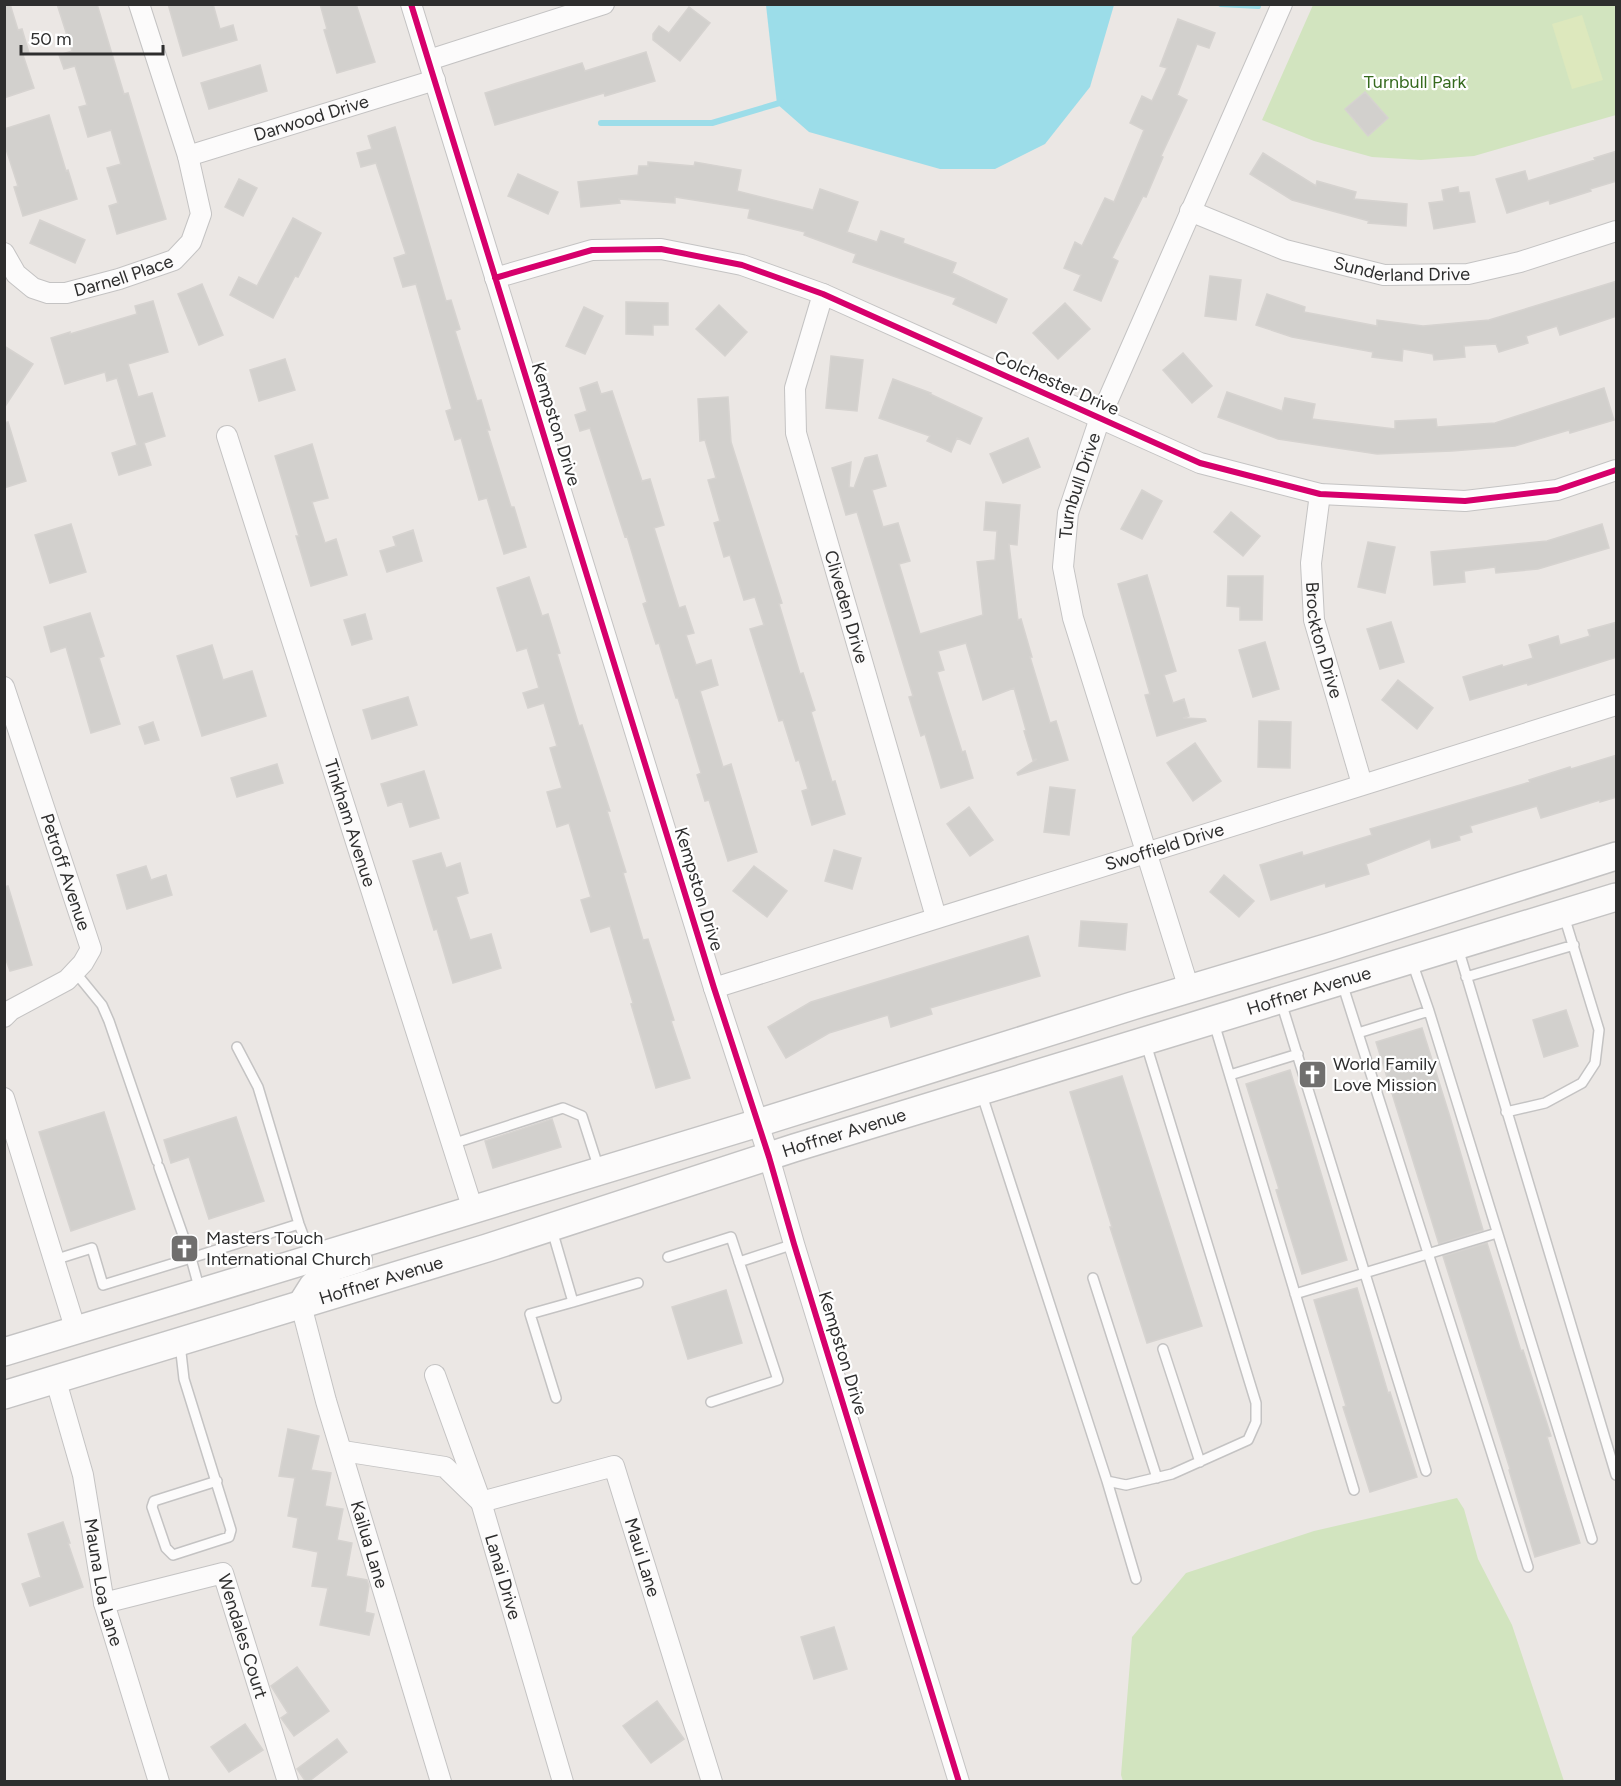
<svg xmlns="http://www.w3.org/2000/svg" width="1621" height="1786" font-family="Figtree,sans-serif">
<style>
.green{fill:#d2e4bf}
.pitch{fill:#dde8bd}
.water{fill:#9cdde9}
.lines{fill:none;stroke-linecap:round;stroke-linejoin:round}
.stream{stroke:#9cdde9;stroke-width:6}
.building{fill:#d2d0cd;stroke:#d6d3d0;stroke-width:1.5}
.service-casing{stroke:#c4c3c3;stroke-width:12}
.minor-casing{stroke:#c4c3c3;stroke-width:22}
.secondary-casing{stroke:#c4c3c3;stroke-width:30}
.service{stroke:#fcfbfb;stroke-width:9}
.minor{stroke:#fcfbfb;stroke-width:20}
.secondary{stroke:#fcfbfb;stroke-width:27}
.cycleway-casing{stroke:#fff;stroke-width:10}
.cycleway{stroke:#d6006c;stroke-width:6}
.labels{text-anchor:middle;dominant-baseline:central;stroke-width:4.5;stroke-linejoin:round;paint-order:stroke}
.park-label{font-size:18px;fill:#366a1e;stroke:#fff}
.street-label{font-size:18px;fill:#2e2e2e;stroke:#fff}
.poi-label{font-size:18px;fill:#2e2e2e;stroke:#fff;text-anchor:start}
</style>
<rect width="100%" height="100%" fill="#ebe7e4"/>
<!-- green -->
<path class="green" d="M 1313,5 L 1616,5 L 1616,115 L 1474,156 L 1421,160 L 1372,157 L 1314,141 L 1262,120 Z
M 1457,1498 L 1464,1509 L 1478,1559 L 1512,1625 L 1564,1781 L 1123,1781 L 1121,1775 L 1132,1637 L 1186,1573 L 1314,1531 Z"/>
<!-- pitch -->
<path class="pitch" d="M 1582,15 L 1603,80 L 1572,89 L 1552,24 Z"/>
<!-- water -->
<path class="water" d="M 766,5 L 766,4 L 1114,5 L 1090,87 L 1045,144 L 995,169 L 940,169 L 809,132 L 777,104 Z"/>
<g class="lines">
<!-- stream -->
<path class="stream" d="M 1221,4 L 1258,6
M 601,123 L 712,123 L 783,102"/>
</g>
<!-- building -->
<path class="building" d="M 4,4 L 10,4 L 18,30 L 22,29 L 29,53 L 23,55 L 34,88 L 4,98 Z
M 57,4 L 97,4 L 124,94 L 128,93 L 166,219 L 117,234 L 109,206 L 118,203 L 107,168 L 121,164 L 111,130 L 88,137 L 79,107 L 87,105 L 75,66 L 64,69 L 59,55 L 72,51 Z
M 168,4 L 213,4 L 220,29 L 233,25 L 237,40 L 183,56 Z
M 320,4 L 356,4 L 375,62 L 337,73 L 324,30 L 327,29 Z
M 689,7 L 710,23 L 680,61 L 653,40 L 653,34 L 659,26 L 669,33 Z
M 1178,19 L 1215,33 L 1209,48 L 1197,44 L 1177,95 L 1187,100 L 1161,156 L 1163,157 L 1146,197 L 1143,196 L 1112,258 L 1118,261 L 1101,301 L 1074,290 L 1081,275 L 1064,268 L 1075,242 L 1082,246 L 1105,198 L 1114,202 L 1144,130 L 1130,123 L 1142,96 L 1152,101 L 1167,68 L 1160,66 Z
M 646,52 L 655,81 L 605,96 L 604,93 L 495,125 L 485,93 L 582,63 L 585,71 Z
M 260,65 L 267,91 L 209,109 L 201,83 Z
M 1365,92 L 1388,118 L 1368,136 L 1345,109 Z
M 49,115 L 66,171 L 68,170 L 77,199 L 23,216 L 14,187 L 18,186 L 4,143 L 4,129 Z
M 395,127 L 446,301 L 451,300 L 460,329 L 455,331 L 477,401 L 481,400 L 490,430 L 487,430 L 511,507 L 514,507 L 526,547 L 504,554 L 487,498 L 479,500 L 461,438 L 455,440 L 446,411 L 452,409 L 416,284 L 403,287 L 394,258 L 406,254 L 376,163 L 361,167 L 357,153 L 372,149 L 368,136 Z
M 1617,151 L 1617,181 L 1590,189 L 1591,191 L 1550,204 L 1549,200 L 1507,213 L 1496,179 L 1525,171 L 1528,181 L 1595,160 L 1594,158 Z
M 1263,153 L 1316,186 L 1317,181 L 1356,192 L 1354,199 L 1407,204 L 1406,226 L 1368,223 L 1369,221 L 1292,200 L 1250,174 Z
M 648,162 L 694,166 L 695,162 L 741,170 L 737,191 L 813,210 L 820,189 L 858,202 L 847,232 L 877,242 L 881,231 L 904,239 L 903,243 L 956,263 L 952,273 L 1007,299 L 996,323 L 953,304 L 956,298 L 853,262 L 856,254 L 804,235 L 805,232 L 748,218 L 750,209 L 675,197 L 675,203 L 619,199 L 620,203 L 581,207 L 578,182 L 638,175 L 639,166 L 648,166 Z
M 518,174 L 558,192 L 548,214 L 508,196 Z
M 239,179 L 257,188 L 243,216 L 225,207 Z
M 1458,187 L 1459,193 L 1469,192 L 1475,222 L 1434,229 L 1429,203 L 1444,201 L 1442,190 Z
M 293,218 L 321,233 L 298,277 L 295,276 L 273,318 L 230,295 L 239,277 L 257,286 Z
M 40,220 L 85,240 L 75,263 L 30,243 Z
M 1210,276 L 1241,280 L 1236,320 L 1205,316 Z
M 1617,281 L 1617,316 L 1560,335 L 1557,326 L 1526,336 L 1528,343 L 1499,352 L 1496,344 L 1464,346 L 1465,357 L 1434,360 L 1433,354 L 1403,349 L 1402,361 L 1372,357 L 1373,352 L 1292,337 L 1256,325 L 1267,294 L 1305,307 L 1304,312 L 1377,326 L 1377,320 L 1423,326 L 1489,320 Z
M 202,284 L 223,335 L 199,345 L 178,294 Z
M 153,301 L 168,352 L 128,364 L 138,397 L 152,393 L 165,436 L 144,443 L 151,465 L 119,475 L 112,453 L 137,445 L 117,378 L 107,381 L 105,372 L 65,384 L 51,338 L 70,332 L 70,334 L 137,314 L 135,306 Z
M 626,302 L 668,303 L 668,325 L 653,325 L 653,335 L 626,334 Z
M 1065,303 L 1090,329 L 1058,359 L 1033,333 Z
M 719,305 L 747,332 L 725,356 L 696,329 Z
M 584,307 L 603,316 L 585,354 L 566,346 Z
M 4,346 L 33,364 L 4,408 Z
M 1183,353 L 1212,386 L 1192,403 L 1163,370 Z
M 831,356 L 863,360 L 857,411 L 826,408 Z
M 285,359 L 295,390 L 259,401 L 250,370 Z
M 893,379 L 931,393 L 930,394 L 982,418 L 970,444 L 957,438 L 951,452 L 927,441 L 930,436 L 879,418 Z
M 597,382 L 601,394 L 612,391 L 642,481 L 650,479 L 664,525 L 654,528 L 679,608 L 685,606 L 694,633 L 686,635 L 696,665 L 711,660 L 718,685 L 700,691 L 723,767 L 731,764 L 757,852 L 728,861 L 709,800 L 705,801 L 697,775 L 701,773 L 678,698 L 676,698 L 659,643 L 656,644 L 643,604 L 647,602 L 627,536 L 625,537 L 590,428 L 580,431 L 575,415 L 587,411 L 580,388 Z
M 1604,388 L 1614,420 L 1570,433 L 1569,430 L 1515,446 L 1452,451 L 1377,454 L 1278,439 L 1218,417 L 1227,392 L 1282,411 L 1285,398 L 1315,404 L 1312,419 L 1395,429 L 1395,421 L 1436,419 L 1437,427 L 1495,423 Z
M 728,397 L 731,442 L 782,603 L 779,604 L 800,674 L 803,673 L 815,710 L 811,712 L 832,782 L 835,781 L 845,814 L 812,825 L 802,791 L 808,789 L 799,760 L 796,761 L 783,720 L 779,721 L 750,629 L 764,625 L 755,597 L 744,600 L 730,555 L 724,557 L 714,523 L 720,521 L 708,480 L 716,478 L 705,440 L 700,441 L 698,399 Z
M 8,422 L 26,481 L 4,488 L 4,423 Z
M 1028,438 L 1040,467 L 1003,483 L 990,454 Z
M 312,444 L 328,498 L 312,502 L 325,543 L 336,539 L 347,575 L 311,586 L 296,536 L 299,536 L 275,456 Z
M 877,455 L 886,486 L 872,490 L 883,527 L 898,523 L 910,561 L 899,564 L 920,634 L 983,615 L 977,562 L 995,560 L 997,531 L 984,530 L 986,502 L 1020,505 L 1017,545 L 1009,544 L 1018,620 L 1021,619 L 1032,657 L 1030,657 L 1050,723 L 1056,721 L 1068,760 L 1018,775 L 1017,773 L 1037,759 L 1033,760 L 1024,731 L 1026,730 L 1014,688 L 983,700 L 966,643 L 938,651 L 944,670 L 937,672 L 962,752 L 965,751 L 973,778 L 941,788 L 925,734 L 921,736 L 909,697 L 913,696 L 857,512 L 846,515 L 832,468 L 851,462 L 849,487 L 854,488 L 865,458 Z
M 1142,490 L 1162,501 L 1142,539 L 1121,529 Z
M 1231,512 L 1260,536 L 1243,556 L 1214,532 Z
M 71,524 L 86,572 L 50,583 L 35,535 Z
M 1602,524 L 1609,548 L 1538,569 L 1496,573 L 1495,567 L 1464,571 L 1465,582 L 1434,585 L 1431,552 L 1547,541 Z
M 413,530 L 422,561 L 387,572 L 380,551 L 396,546 L 393,537 Z
M 1368,542 L 1395,547 L 1385,593 L 1358,587 Z
M 1147,575 L 1176,671 L 1164,675 L 1173,703 L 1184,699 L 1189,716 L 1183,718 L 1205,719 L 1206,721 L 1157,736 L 1145,695 L 1150,694 L 1118,584 Z
M 1228,576 L 1263,576 L 1262,620 L 1240,620 L 1240,607 L 1227,606 Z
M 529,577 L 542,616 L 548,614 L 560,653 L 557,654 L 579,726 L 582,725 L 610,811 L 607,811 L 626,872 L 623,873 L 643,940 L 648,939 L 674,1020 L 671,1021 L 690,1078 L 656,1088 L 631,1004 L 633,1003 L 610,926 L 591,932 L 581,900 L 591,897 L 569,823 L 557,827 L 547,792 L 562,788 L 550,748 L 557,746 L 544,703 L 528,708 L 523,693 L 539,688 L 527,648 L 517,651 L 497,588 Z
M 90,613 L 104,656 L 99,658 L 120,724 L 91,733 L 66,647 L 51,652 L 44,627 Z
M 365,614 L 372,639 L 352,645 L 344,620 Z
M 1391,622 L 1404,662 L 1380,669 L 1367,629 Z
M 1617,622 L 1617,657 L 1528,685 L 1527,683 L 1470,700 L 1463,677 L 1502,665 L 1503,667 L 1533,658 L 1529,645 L 1558,636 L 1560,645 L 1590,636 L 1588,630 Z
M 1265,642 L 1279,689 L 1253,697 L 1239,650 Z
M 212,645 L 223,680 L 252,671 L 266,716 L 202,736 L 177,656 Z
M 1398,680 L 1433,708 L 1417,729 L 1382,700 Z
M 408,697 L 417,725 L 372,739 L 363,710 Z
M 1259,721 L 1291,722 L 1290,768 L 1258,767 Z
M 153,722 L 159,740 L 145,744 L 139,727 Z
M 1195,743 L 1221,781 L 1193,801 L 1167,763 Z
M 1617,755 L 1617,797 L 1600,802 L 1600,800 L 1541,818 L 1537,806 L 1470,826 L 1472,832 L 1459,836 L 1460,840 L 1432,848 L 1430,839 L 1366,864 L 1369,874 L 1326,887 L 1325,883 L 1271,900 L 1260,865 L 1302,852 L 1303,856 L 1372,835 L 1370,829 L 1530,782 L 1529,780 L 1570,767 L 1571,769 Z
M 277,764 L 283,783 L 237,797 L 231,778 Z
M 424,771 L 439,818 L 410,827 L 402,801 L 388,806 L 381,784 Z
M 1050,787 L 1075,790 L 1069,835 L 1044,832 Z
M 969,807 L 993,840 L 970,856 L 947,824 Z
M 834,850 L 861,858 L 852,889 L 825,881 Z
M 441,853 L 446,868 L 460,863 L 468,893 L 456,897 L 470,940 L 491,934 L 501,968 L 453,983 L 437,929 L 434,930 L 413,861 Z
M 146,866 L 151,880 L 166,875 L 172,895 L 127,909 L 117,875 Z
M 754,866 L 787,891 L 767,917 L 733,891 Z
M 1224,875 L 1254,901 L 1239,917 L 1210,892 Z
M 8,886 L 32,965 L 10,971 L 4,954 L 4,887 Z
M 1081,921 L 1127,924 L 1125,950 L 1079,946 Z
M 1028,936 L 1040,976 L 930,1008 L 932,1014 L 891,1027 L 888,1015 L 829,1033 L 786,1058 L 768,1027 L 811,1002 Z
M 1566,1010 L 1578,1046 L 1544,1057 L 1533,1020 Z
M 1422,1028 L 1450,1117 L 1483,1230 L 1439,1244 L 1376,1042 Z
M 1290,1070 L 1347,1260 L 1302,1274 L 1276,1190 L 1279,1189 L 1246,1084 Z
M 1122,1076 L 1202,1326 L 1147,1343 L 1110,1227 L 1112,1227 L 1070,1092 Z
M 104,1112 L 135,1209 L 71,1231 L 39,1132 Z
M 236,1117 L 264,1201 L 209,1219 L 189,1157 L 171,1163 L 164,1140 Z
M 552,1119 L 561,1147 L 493,1168 L 485,1141 Z
M 1487,1243 L 1521,1351 L 1523,1350 L 1551,1436 L 1547,1437 L 1580,1543 L 1535,1557 L 1509,1470 L 1510,1469 L 1443,1256 Z
M 1357,1288 L 1388,1393 L 1390,1392 L 1417,1477 L 1370,1492 L 1343,1407 L 1346,1406 L 1314,1300 Z
M 726,1290 L 742,1343 L 688,1359 L 672,1307 Z
M 288,1429 L 319,1436 L 311,1470 L 331,1473 L 325,1506 L 343,1509 L 337,1540 L 352,1543 L 346,1576 L 367,1580 L 369,1586 L 365,1612 L 374,1614 L 369,1635 L 320,1625 L 328,1588 L 312,1586 L 318,1552 L 293,1547 L 298,1518 L 288,1516 L 295,1478 L 279,1476 Z
M 63,1522 L 70,1543 L 68,1543 L 83,1587 L 30,1606 L 22,1584 L 41,1577 L 28,1534 Z
M 834,1627 L 847,1669 L 814,1679 L 801,1637 Z
M 297,1667 L 329,1711 L 294,1736 L 281,1718 L 288,1713 L 271,1686 Z
M 657,1701 L 684,1739 L 651,1763 L 623,1726 Z
M 245,1724 L 263,1750 L 229,1772 L 211,1747 Z
M 337,1739 L 347,1752 L 308,1782 L 306,1782 L 297,1769 Z"/>
<g class="lines">
<defs>
<path id="service" d="M 1458,948 L 1616,1475
M 1412,962 L 1429,1011
M 75,972 L 102,1005 L 109,1021 L 157,1161
M 1466,977 L 1574,945
M 1342,983 L 1528,1567
M 1281,1002 L 1426,1471
M 1214,1023 L 1354,1490
M 1358,1033 L 1429,1011 L 1592,1539
M 237,1047 L 258,1087 L 299,1224 L 311,1256
M 1230,1075 L 1298,1054
M 981,1092 L 1107,1481 L 1126,1485 L 1172,1474 L 1248,1440 L 1256,1422 L 1256,1403 L 1146,1044
M 1506,1112 L 1545,1103 L 1582,1083 L 1595,1063 L 1599,1030 L 1564,916
M 452,1144 L 563,1108 L 582,1116 L 599,1169
M 552,1230 L 573,1302 L 638,1283
M 668,1257 L 731,1237 L 778,1380 L 711,1402
M 54,1260 L 92,1248 L 103,1285 L 191,1258 L 159,1167
M 739,1262 L 794,1244
M 1093,1278 L 1157,1478
M 200,1291 L 191,1258 L 299,1224
M 1295,1294 L 1497,1233
M 180,1344 L 184,1379 L 231,1530 L 229,1537 L 173,1555 L 166,1548 L 152,1507 L 154,1501 L 217,1481
M 1163,1349 L 1200,1462
M 556,1398 L 530,1314 L 573,1302
M 1107,1481 L 1136,1579"/>
<g id="minor">
<path d="M 411,4 L 714,988 L 769,1157 L 794,1244 L 959,1782"/>
<path d="M 429,60 L 604,4"/>
<path id="s1" d="M 188,156 L 435,80"/>
<path id="s2" d="M 1190,211 L 1285,250 L 1384,275 L 1468,274 L 1520,262 L 1616,231"/>
<path id="s3" d="M 4,253 L 16,274 L 33,288 L 48,293 L 66,293 L 119,279 L 174,260 L 191,242 L 201,214 L 188,156 L 139,4"/>
<path d="M 495,278 L 592,250 L 661,249 L 742,265 L 823,294 L 1200,463 L 1320,494 L 1465,501 L 1557,490 L 1616,470"/>
<path id="s4" d="M 823,294 L 795,388 L 796,433 L 936,917"/>
<path id="s5" d="M 227,436 L 473,1210"/>
<path id="s6" d="M 1320,494 L 1311,563 L 1314,620 L 1362,784"/>
<path id="s7" d="M 4,687 L 91,949 L 83,963 L 67,980 L 11,1010 L 4,1017"/>
<path id="s8" d="M 714,988 C 1015,892 1316,801 1616,705"/>
<path id="s9" d="M 1189,989 L 1073,618 L 1063,567 L 1068,513 L 1100,418 L 1282,4"/>
<path d="M 4,1098 L 76,1331"/>
<path id="s10" d="M 301,1305 L 326,1401 L 441,1782"/>
<path id="s11" d="M 435,1375 L 481,1502 L 563,1782"/>
<path id="s12" d="M 56,1381 L 83,1475 L 104,1603 L 159,1782"/>
<path id="s13" d="M 343,1451 L 445,1467 L 481,1502 L 614,1466 L 712,1782"/>
<path id="s14" d="M 104,1603 L 223,1573 L 288,1782"/>
</g>
<g id="secondary">
<path d="M 301,1305 L 313,1286 L 333,1267 L 358,1259"/>
<path d="M 4,1352 L 758,1123 L 1132,1006 L 1329,947 L 1616,856"/>
<path id="s15" d="M 4,1395 L 487,1248 L 794,1148 L 1616,897"/>
</g>
</defs>
<!-- service casing -->
<use href="#service" class="service-casing"/>
<!-- minor casing -->
<use href="#minor" class="minor-casing"/>
<!-- secondary casing -->
<use href="#secondary" class="secondary-casing"/>
<!-- service -->
<use href="#service" class="service"/>
<!-- minor -->
<use href="#minor" class="minor"/>
<!-- secondary -->
<use href="#secondary" class="secondary"/>
<defs>
<path id="cycleway" d="M 411,4 L 714,988 L 769,1157 L 794,1244 L 959,1782
M 495,278 L 592,250 L 661,249 L 742,265 L 823,294 L 1200,463 L 1320,494 L 1465,501 L 1557,490 L 1616,470"/>
</defs>
<!-- cycleway casing -->
<use href="#cycleway" class="cycleway-casing"/>
<!-- cycleway -->
<use href="#cycleway" class="cycleway"/>
</g>
<!-- icons -->
<defs>
<symbol id="church-square" viewBox="-11 -11 22 22"><rect x="-9" y="-9" width="18" height="18" rx="4" fill="#706f6e" stroke="#fff"/><path d="M-1.2-6h2.4v3.5h3.3v2.4h-3.3V6h-2.4V-.1h-3.3v-2.4h3.3Z" fill="#fff"/></symbol>
</defs>
<g fill-rule="evenodd">
<use href="#church-square" x="1296" y="1058" width="33" height="33"/>
<use href="#church-square" x="168" y="1232" width="33" height="33"/>
</g>
<g class="labels">
<!-- park labels -->
<g class="park-label">
<text x="1415" y="82">Turnbull Park</text>
</g>
<!-- street labels -->
<g class="street-label">
<text stroke="none"><textPath href="#s1" startOffset="129">Darwood Drive</textPath></text>
<text stroke="none"><textPath href="#s2" startOffset="222">Sunderland Drive</textPath></text>
<text stroke="none"><textPath href="#s3" startOffset="140">Darnell Place</textPath></text>
<text transform="translate(1057 383) rotate(24)">Colchester Drive</text>
<text transform="translate(556 424) rotate(73)">Kempston Drive</text>
<text stroke="none"><textPath href="#s9" startOffset="524">Turnbull Drive</textPath></text>
<text stroke="none"><textPath href="#s4" startOffset="324">Cliveden Drive</textPath></text>
<text stroke="none"><textPath href="#s6" startOffset="148">Brockton Drive</textPath></text>
<text stroke="none"><textPath href="#s5" startOffset="406">Tinkham Avenue</textPath></text>
<text stroke="none"><textPath href="#s8" startOffset="472">Swoffield Drive</textPath></text>
<text stroke="none"><textPath href="#s7" startOffset="195">Petroff Avenue</textPath></text>
<text transform="translate(699 889) rotate(73)">Kempston Drive</text>
<text stroke="none"><textPath href="#s15" startOffset="1366">Hoffner Avenue</textPath></text>
<text stroke="none"><textPath href="#s15" startOffset="880">Hoffner Avenue</textPath></text>
<text stroke="none"><textPath href="#s15" startOffset="394">Hoffner Avenue</textPath></text>
<text transform="translate(843 1353) rotate(73)">Kempston Drive</text>
<text stroke="none"><textPath href="#s10" startOffset="249">Kailua Lane</textPath></text>
<text stroke="none"><textPath href="#s13" startOffset="387">Maui Lane</textPath></text>
<text stroke="none"><textPath href="#s11" startOffset="213">Lanai Drive</textPath></text>
<text stroke="none"><textPath href="#s12" startOffset="207">Mauna Loa Lane</textPath></text>
<text stroke="none"><textPath href="#s14" startOffset="189">Wendales Court</textPath></text>
</g>
<!-- poi labels -->
<g class="poi-label">
<text x="1333" y="1064">World Family<tspan x="1333" dy="21">Love Mission</tspan></text>
<text x="206" y="1238">Masters Touch<tspan x="206" dy="21">International Church</tspan></text>
</g>
</g>
<!-- border -->
<rect width="1621" height="1786" fill="none" stroke="#2e2e2e" stroke-width="12"/>
<!-- scale -->
<path d="M21 45v9h142v-9" fill="none" stroke="#2e2e2e" stroke-width="3"/>
<text x="30" y="45" font-size="18" fill="#2e2e2e" stroke="#ffffff" stroke-width="4.5" paint-order="stroke">50 m</text>
</svg>
